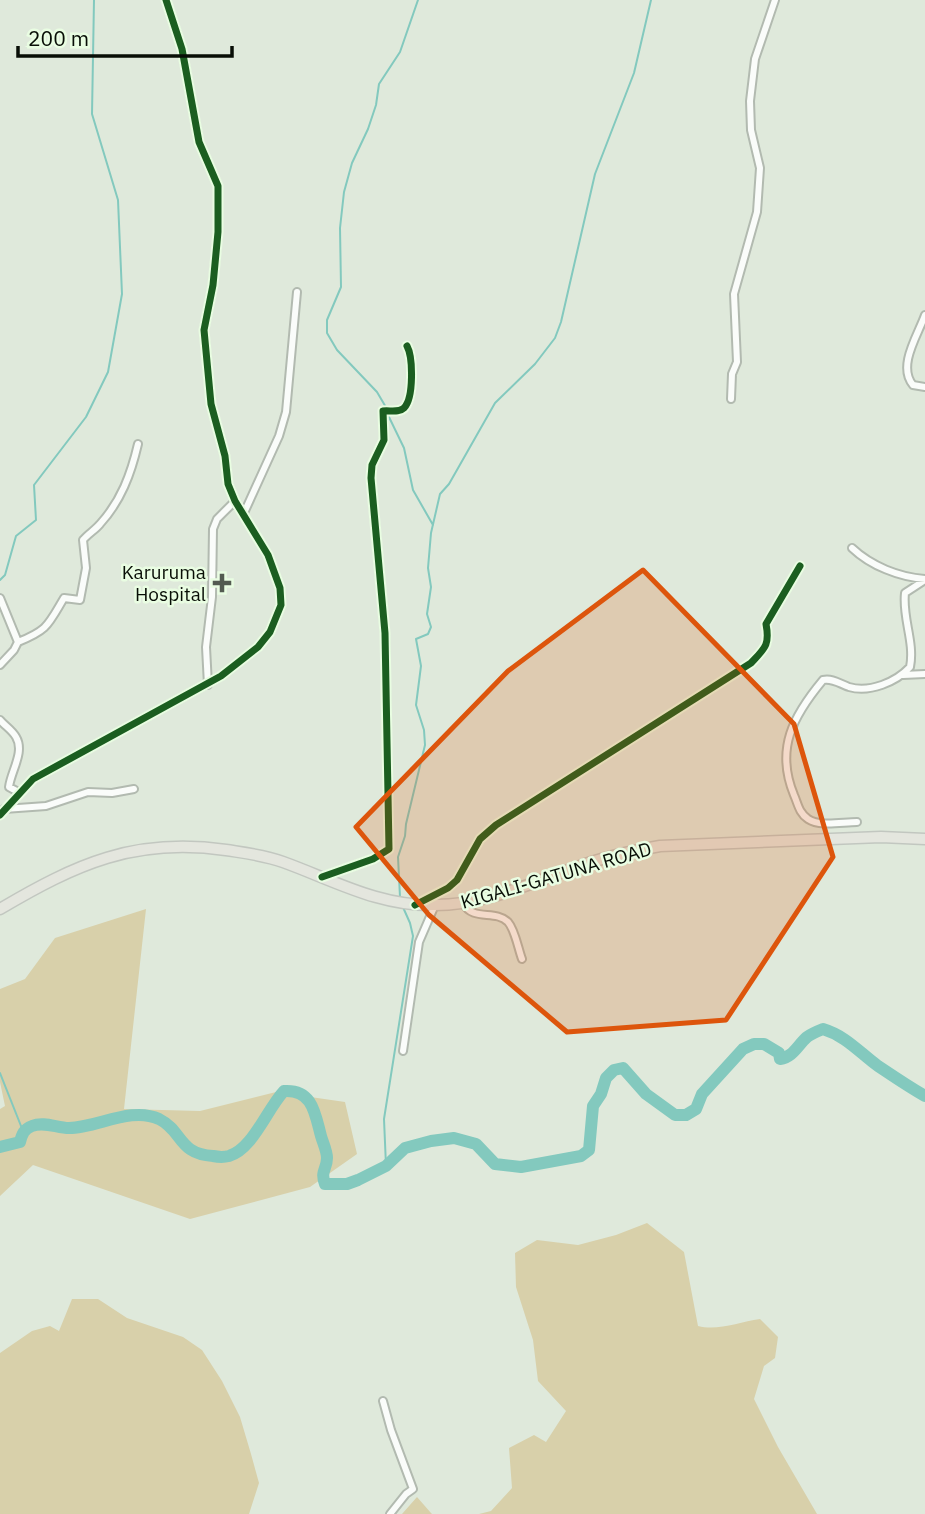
<svg xmlns="http://www.w3.org/2000/svg" width="925" height="1514" font-family="'IBM Plex Sans',sans-serif">
<style>
.green{fill:#d8d0aa}
.lines{fill:none;stroke-linecap:round;stroke-linejoin:round}
.stream{stroke:#83c9be;stroke-width:2}
.river{stroke:#83c9be;stroke-width:12}
.minor-casing{stroke:#b2bab0;stroke-width:10}
.trunk-casing{stroke:#c2c7c0;stroke-width:13}
.minor{stroke:#fafcfa;stroke-width:6}
.trunk{stroke:#e4e6de;stroke-width:10}
.cycleway-casing{stroke:#e9fde2;stroke-width:11}
.cycleway{stroke:#1b5e20;stroke-width:7}
.marked{fill:#dd550c;fill-opacity:0.2;stroke:#dd550c;stroke-width:5;stroke-linejoin:round}
.poi-dot{fill:#535b51;stroke:#e9fde2;stroke-width:2.5}
.labels{text-anchor:middle;dominant-baseline:central;stroke-width:5;stroke-linejoin:round;paint-order:stroke}
.poi-label{font-size:19px;fill:#080e06;stroke:#e9fde2;text-anchor:end}
.street-label{font-size:19px;fill:#080e06;stroke:#e9fde2}
</style>
<rect width="100%" height="100%" fill="#dfe9db"/>
<!-- green -->
<path class="green" d="M 146,909 L 124,1109 L 200,1111 L 276,1092 L 345,1102 L 357,1154 L 310,1187 L 190,1219 L 33,1165 L 0,1196 L 0,1109 L 5,1106 L 0,1082 L 0,989 L 25,979 L 55,938 Z
M 647,1223 L 684,1252 L 698,1326 C 718,1331 739,1322 760,1319 L 778,1337 L 775,1358 L 764,1366 L 754,1399 L 778,1447 L 817,1514 L 479,1514 L 491,1511 L 512,1488 L 509,1448 L 534,1435 L 546,1442 L 566,1411 L 538,1381 L 533,1340 L 516,1287 L 515,1253 L 537,1240 L 578,1245 L 616,1235 Z
M 72,1299 L 98,1299 L 127,1318 L 183,1337 L 202,1350 L 222,1381 L 240,1417 L 251,1454 L 259,1483 L 249,1514 L 0,1514 L 0,1353 L 32,1331 L 50,1326 L 59,1331 Z
M 417,1497 L 431,1513 L 432,1514 L 402,1514 Z"/>
<g class="lines">
<!-- stream -->
<path class="stream" d="M 387,409 L 377,392 L 337,350 L 327,333 L 327,320 L 341,287 L 340,228 L 344,192 L 352,163 L 368,129 L 376,105 L 379,84 L 400,52 L 418,0
M 388,415 L 404,448 L 413,490 L 433,525
M 0,580 L 5,575 L 16,536 L 36,520 L 34,485 L 86,417 L 108,372 L 122,294 L 118,200 L 92,114 L 94,0
M 400,897 L 398,857 L 405,836 L 406,824 L 425,745 L 424,730 L 416,705 L 421,666 L 416,639 L 428,634 L 431,627 L 427,614 L 431,587 L 428,568 L 431,533 L 440,494 L 449,484 L 495,403 L 535,364 L 555,338 L 561,322 L 595,174 L 634,73 L 651,0
M 0,1073 L 23,1131
M 386,1166 L 384,1119 L 413,936 L 410,923 L 402,905"/>
<!-- river -->
<path class="river" d="M 0,1147 L 20,1142 C 22,1134 24,1129 32,1126 C 44,1121 57,1128 69,1128 C 97,1128 131,1106 159,1119 C 183,1131 178,1154 213,1156 C 218,1157 225,1157 229,1156 C 253,1149 267,1109 284,1091 C 313,1089 315,1114 321,1136 C 323,1143 327,1151 327,1158 C 327,1169 320,1171 325,1184 L 347,1184 L 358,1180 L 386,1166 L 405,1148 L 431,1141 L 454,1138 L 476,1144 L 495,1164 L 521,1167 L 581,1156 L 589,1150 L 593,1106 L 601,1094 L 606,1078 L 614,1070 L 623,1068 L 646,1094 L 675,1115 L 686,1115 L 696,1109 L 702,1094 L 743,1049 L 754,1044 L 764,1044 L 779,1053 L 780,1059 C 793,1057 797,1046 807,1037 C 811,1034 818,1031 823,1029 C 846,1036 859,1052 878,1066 C 893,1076 909,1087 925,1096"/>
<defs>
<path id="minor" d="M 925,315 C 918,335 897,366 913,385 L 925,387
M 731,399 L 732,374 L 737,362 L 734,294 L 757,212 L 760,168 L 751,130 L 750,101 L 755,59 L 775,0
M 244,513 L 279,436 L 286,412 L 297,292
M 852,548 C 871,566 899,577 925,579
M 0,598 L 18,642 L 14,650 L 0,665
M 18,642 C 48,630 48,625 64,598 L 80,600 L 86,568 L 83,540 C 88,534 95,530 100,524 C 121,501 131,474 138,444
M 903,675 L 925,674
M 208,685 L 206,647 L 212,597 L 213,529 L 217,519 L 235,501
M 0,720 C 5,726 12,730 16,737 C 25,752 11,771 9,787 L 20,793
M 4,809 L 46,806 L 88,792 L 112,793 L 134,789
M 0,815 L 33,779 L 221,676 L 258,647 L 270,632 L 281,605 L 280,588 L 268,555 L 235,501 L 228,484 L 225,456 L 211,404 L 204,330 L 213,285 L 218,232 L 218,186 L 199,142 L 182,49 L 166,0
M 857,822 C 842,822 820,827 808,819 C 799,813 798,804 794,795 C 775,749 793,716 823,680 C 833,678 840,684 849,687 C 870,693 896,682 910,667 C 915,642 902,618 905,593 L 925,580
M 322,877 L 373,859 L 389,849 L 385,633 L 371,478 L 372,465 L 384,440 L 383,411 C 389,410 399,413 404,408 C 414,398 413,357 407,346
M 420,903 L 448,888 L 457,880 L 480,839 L 496,825 L 751,663 C 765,648 770,645 766,624 L 800,566
M 463,903 C 473,922 495,909 508,922 C 515,930 518,948 522,959
M 403,1051 L 419,942 L 435,905
M 383,1401 L 391,1430 L 413,1489 L 406,1494 L 390,1514"/>
<path id="trunk" d="M 0,909 C 76,864 135,837 226,850 C 245,853 264,855 283,862 C 333,880 380,907 435,905 C 486,905 530,883 577,867 C 604,857 632,851 660,846 L 881,837 L 925,839"/>
</defs>
<!-- minor casing -->
<use href="#minor" class="minor-casing"/>
<!-- trunk casing -->
<use href="#trunk" class="trunk-casing"/>
<!-- minor -->
<use href="#minor" class="minor"/>
<!-- trunk -->
<use href="#trunk" class="trunk"/>
<defs>
<path id="cycleway" d="M 0,815 L 33,779 L 221,676 L 258,647 L 270,632 L 281,605 L 280,588 L 268,555 L 235,501 L 228,484 L 225,456 L 211,404 L 204,330 L 213,285 L 218,232 L 218,186 L 199,142 L 182,49 L 166,0
M 322,877 L 373,859 L 389,849 L 385,633 L 371,478 L 372,465 L 384,440 L 383,411 C 389,410 399,413 404,408 C 414,398 413,357 407,346
M 415,905 L 448,888 L 457,880 L 480,839 L 496,825 L 751,663 C 765,648 770,645 766,624 L 800,566"/>
</defs>
<!-- cycleway casing -->
<use href="#cycleway" class="cycleway-casing"/>
<!-- cycleway -->
<use href="#cycleway" class="cycleway"/>
</g>
<!-- marked area -->
<path class="marked" d="M 643,570 L 794,724 L 833,857 L 726,1020 L 567,1032 L 429,915 L 356,827 L 508,671 Z"/>
<!-- markers -->
<path class="poi-dot" d="M218.5 572.5h7v7h7v7h-7v7h-7v-7h-7v-7h7z"/>
<g class="labels">
<!-- poi labels -->
<g class="poi-label">
<text x="206" y="572">Karuruma<tspan x="206" dy="22">Hospital</tspan></text>
</g>
<!-- street labels -->
<g class="street-label">
<text transform="translate(556 875) rotate(-16)">KIGALI-GATUNA ROAD</text>
</g>
</g>
<!-- scale -->
<path d="M18 46v10h214v-10" fill="none" stroke="#080e06" stroke-width="3.5"/>
<text x="28" y="46" font-size="21" fill="#080e06" stroke="#e9fde2" stroke-width="5" paint-order="stroke">200 m</text>
</svg>
